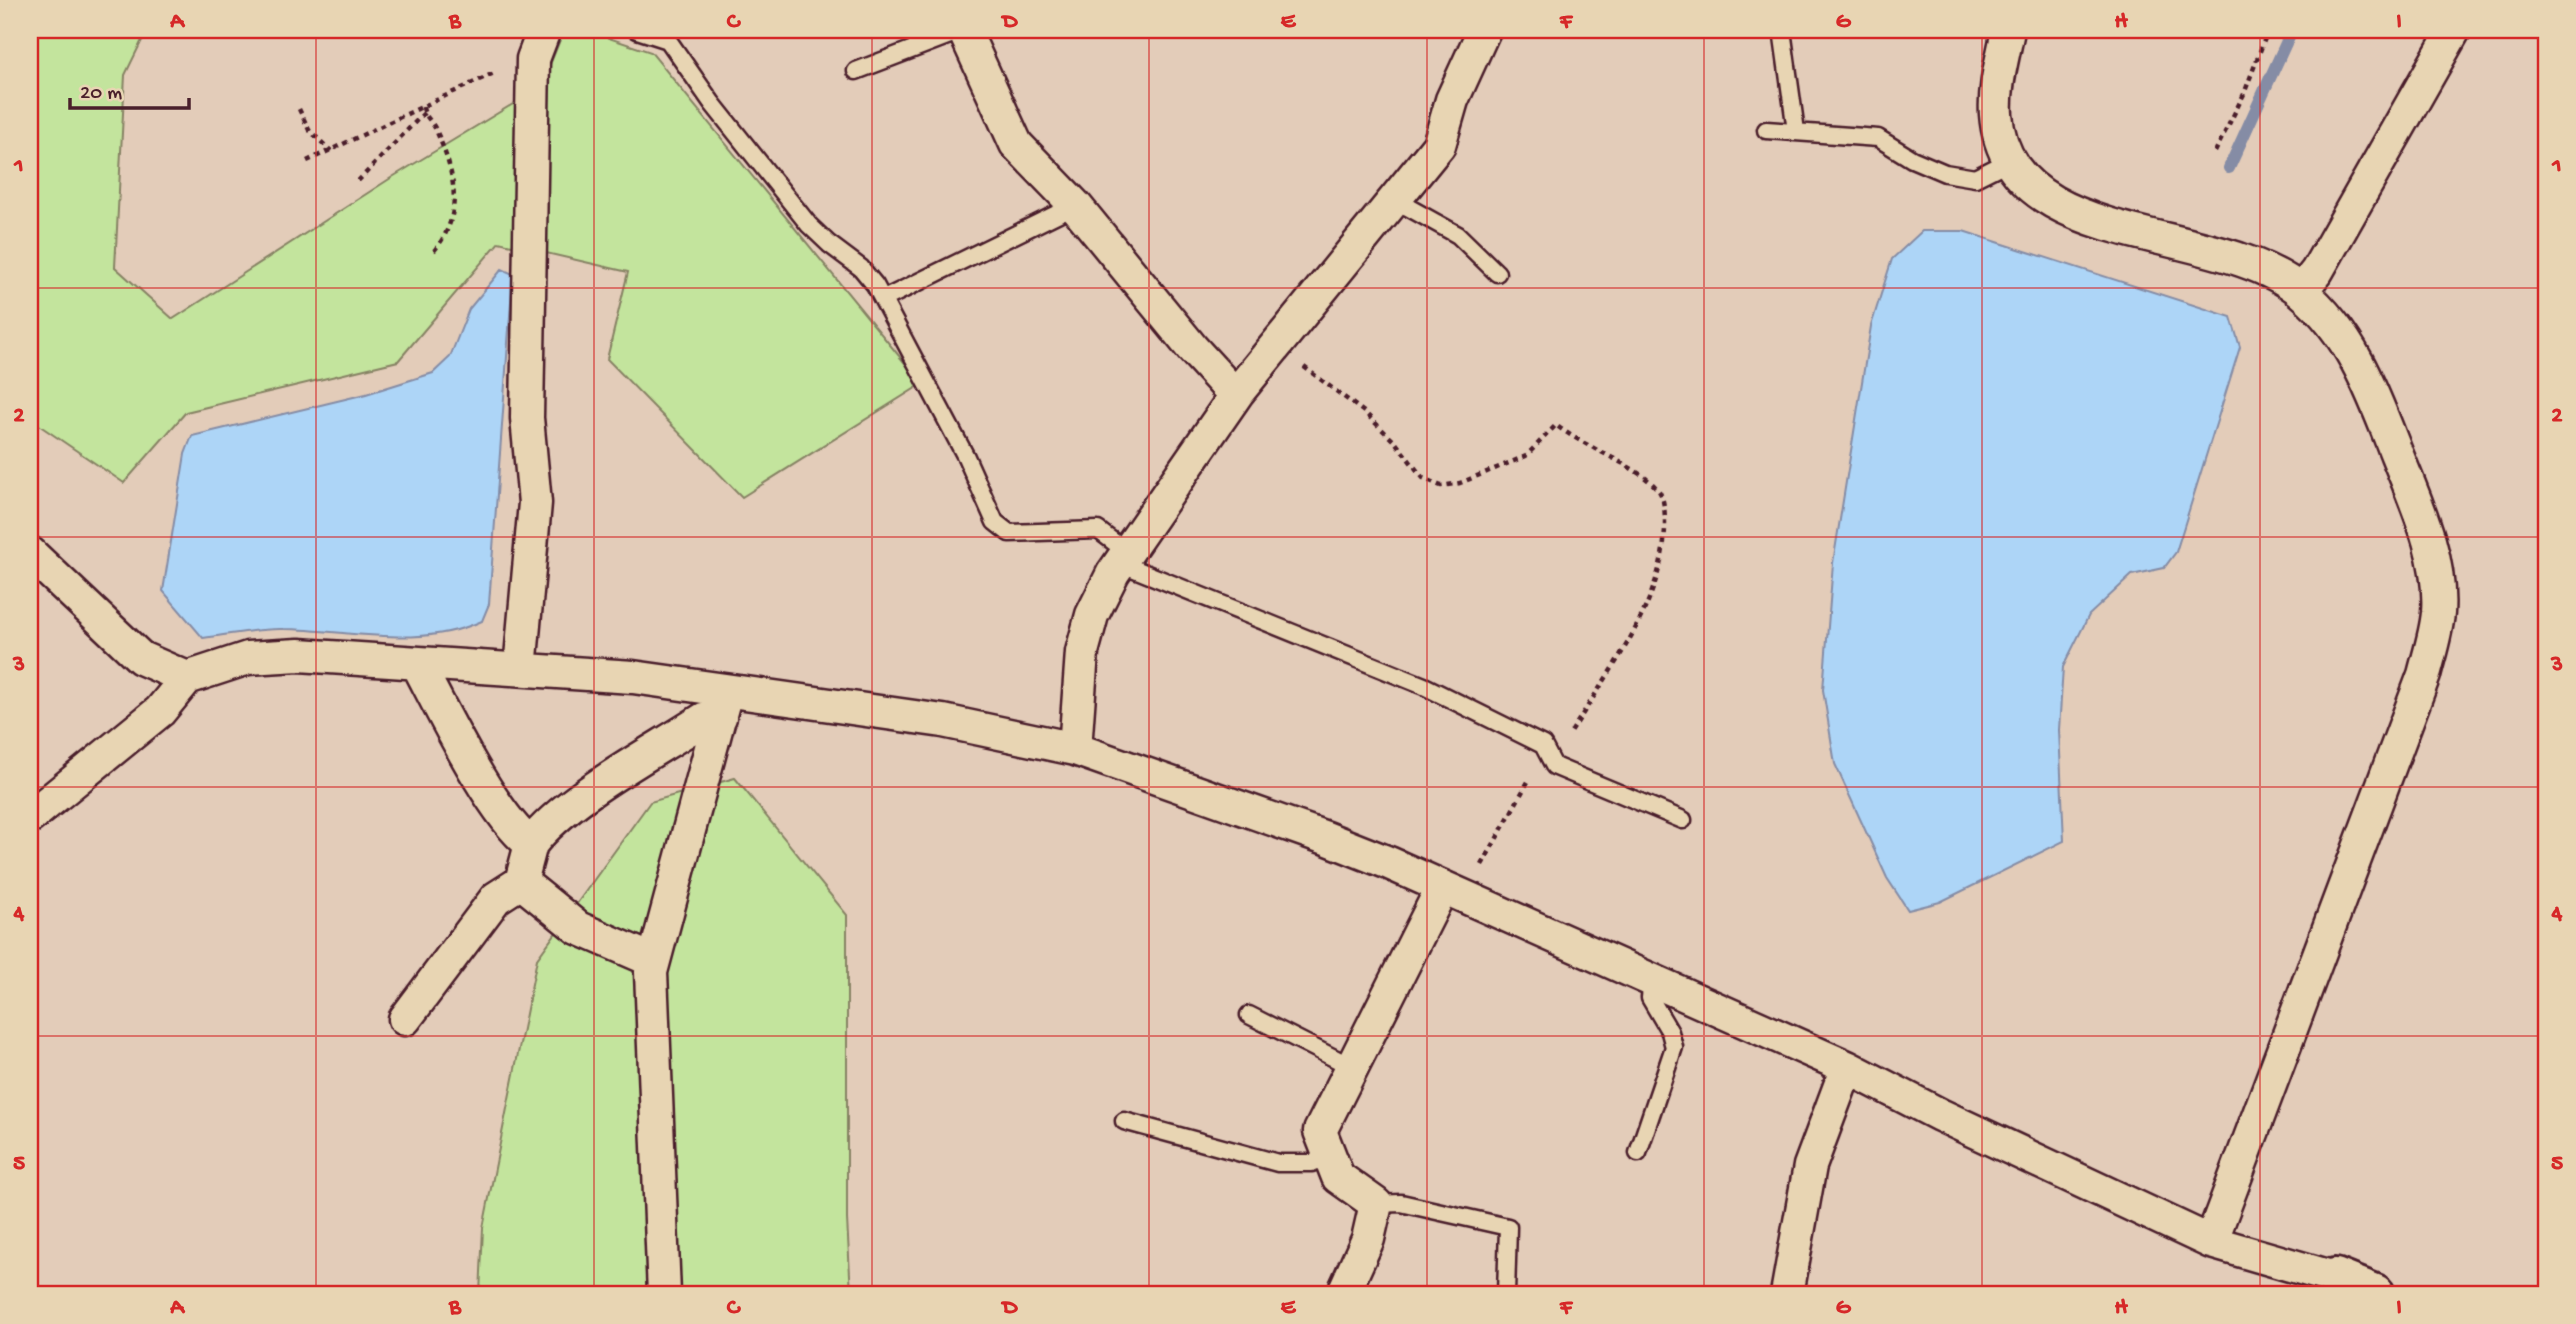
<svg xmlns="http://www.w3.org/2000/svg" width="2576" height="1324" font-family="'Gochi Hand',sans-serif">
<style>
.green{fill:#c3e49d;stroke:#868264;stroke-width:2}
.water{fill:#add5f7;stroke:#858ca5;stroke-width:2}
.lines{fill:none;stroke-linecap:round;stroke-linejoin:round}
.stream{stroke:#858ca5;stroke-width:12}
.lane-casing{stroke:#4a1f2b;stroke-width:21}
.street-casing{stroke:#4a1f2b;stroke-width:37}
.secondary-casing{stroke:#4a1f2b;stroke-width:44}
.path{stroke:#4a1f2b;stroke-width:4.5;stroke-dasharray:5 5;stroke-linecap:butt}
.lane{stroke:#e8d5b3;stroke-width:16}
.street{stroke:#e8d5b3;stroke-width:32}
.secondary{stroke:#e8d5b3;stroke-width:38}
.grid{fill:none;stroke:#d62828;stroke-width:2;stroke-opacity:0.55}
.neatline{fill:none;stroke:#d62828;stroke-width:2.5}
.grid-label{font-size:23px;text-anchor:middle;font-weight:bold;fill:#d62828}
</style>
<rect width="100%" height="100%" fill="#e3ccb9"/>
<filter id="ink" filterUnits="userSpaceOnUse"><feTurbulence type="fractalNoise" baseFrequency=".0143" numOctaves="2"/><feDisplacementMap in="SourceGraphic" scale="14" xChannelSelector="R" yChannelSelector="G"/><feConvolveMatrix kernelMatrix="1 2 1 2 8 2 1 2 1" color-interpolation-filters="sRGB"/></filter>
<g filter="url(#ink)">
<!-- green -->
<path class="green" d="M 30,30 L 147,30 L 125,75 L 115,267 L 173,319 L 394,176 L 541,87 L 564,30 L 585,30 L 651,52 L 922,384 L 742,497 L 607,359 L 628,272 L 499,242 L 398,361 L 186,412 L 124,483 L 30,419 Z
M 735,778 L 847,915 L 847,1219 L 851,1294 L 480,1294 L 483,1228 L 537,959 L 650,802 Z"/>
<!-- water -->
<path class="water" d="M 1922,231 L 1963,231 L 2231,317 L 2240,347 L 2176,552 L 2164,568 L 2132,575 L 2089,615 L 2063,667 L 2059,730 L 2064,841 L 1940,902 L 1908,910 L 1887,878 L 1835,764 L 1823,690 L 1833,563 L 1871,326 L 1892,259 Z
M 502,269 L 513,274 L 489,604 L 482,621 C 418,650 351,630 284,629 C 258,628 230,635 203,638 L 163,591 L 185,454 L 192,436 L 366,394 L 433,373 L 450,357 L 469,309 Z"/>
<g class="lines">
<!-- stream -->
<path class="stream" d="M 2229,168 L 2292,30"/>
<defs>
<path id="lane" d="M 637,30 L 668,40 L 712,103 L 809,225 L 829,244 L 861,268 L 875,285 L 966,457 L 995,522 L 1009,533 L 1098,530 L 1127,552
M 1782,30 L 1796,131
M 856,71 L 963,30
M 1766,130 L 1878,138 L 1912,159 L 1945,173 L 1975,178 L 2011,160
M 1395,200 L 1458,235 L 1497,273
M 884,299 L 1075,205
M 1120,563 L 1424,686 L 1543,745 L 1554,766 L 1683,820
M 1249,1015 L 1352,1067
M 1124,1121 L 1278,1163 L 1312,1163 L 1330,1155
M 1638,1153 L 1674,1047 L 1670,1032 L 1650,998 L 1652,980
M 1376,1204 L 1401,1203 L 1508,1227 L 1506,1294"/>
<path id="street" d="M 964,30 L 1016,144 L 1075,205 L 1192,348 L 1235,395
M 2008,30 C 2003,57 1994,86 1996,114 C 2006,253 2218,220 2302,292 C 2353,335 2374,396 2397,455 C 2417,505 2442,558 2438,613 C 2436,634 2429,655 2424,675 L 2211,1242
M 2301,291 L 2317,271 L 2454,30
M 30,553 L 141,658 L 187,678
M 417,663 C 441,708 493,817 531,844 C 566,798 652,753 704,719 L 720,717
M 520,669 L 535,503 L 527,418 L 533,59 L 544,30
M 1075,749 L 1082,652 L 1092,615 L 1113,573 L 1238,392 L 1439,145 L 1452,100 L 1484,30
M 30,817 L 160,711 L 187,678 L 248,658 L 299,655 L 633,677 L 943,721 L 1075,749 L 1326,838 L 1389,863 L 1847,1067 L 1940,1115 L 2211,1242 L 2335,1278
M 531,844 L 521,882 L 578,928 L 654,961
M 405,1019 L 496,898 L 521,882
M 664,1294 L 651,972 L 726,692
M 1343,1294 L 1368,1239 L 1376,1204 L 1338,1177 L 1320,1131 L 1442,888
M 1787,1294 L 1810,1166 L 1847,1067"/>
<path id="secondary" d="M 2335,1278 L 2375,1294"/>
</defs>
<!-- lane casing -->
<use href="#lane" class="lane-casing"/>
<!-- street casing -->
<use href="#street" class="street-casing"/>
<!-- secondary casing -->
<use href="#secondary" class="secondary-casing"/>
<!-- path -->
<path class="path" d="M 423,107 C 424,116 432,121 436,130 C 454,171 466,214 433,252
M 299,109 L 309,130 L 331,151
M 2215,152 L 2244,94 L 2268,30
M 307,161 L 496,72
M 358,181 L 424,113
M 1304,367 L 1364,412 L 1396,443 L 1423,478 L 1441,486 L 1460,483 L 1526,456 L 1556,425 C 1583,447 1640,466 1659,491 C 1665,500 1665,517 1665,527 C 1663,605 1609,670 1570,734
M 1482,865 L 1530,778"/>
<!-- lane -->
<use href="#lane" class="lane"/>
<!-- street -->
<use href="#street" class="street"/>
<!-- secondary -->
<use href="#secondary" class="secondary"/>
</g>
</g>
<!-- grid -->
<path class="grid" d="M 316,30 L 316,1294M 594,30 L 594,1294M 872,30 L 872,1294M 1149,30 L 1149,1294M 1427,30 L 1427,1294M 1704,30 L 1704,1294M 1982,30 L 1982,1294M 2260,30 L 2260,1294M 30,288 L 2546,288M 30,537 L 2546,537M 30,787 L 2546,787M 30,1036 L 2546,1036"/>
<!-- margin -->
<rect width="2576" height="1324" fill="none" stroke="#e8d5b3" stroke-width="77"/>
<!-- scale -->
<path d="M70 98v10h119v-10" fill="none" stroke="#4a1f2b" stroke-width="3.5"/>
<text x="80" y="98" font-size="21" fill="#4a1f2b" stroke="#e8d5b3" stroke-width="5" paint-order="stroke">20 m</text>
<rect x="38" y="38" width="2500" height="1248" class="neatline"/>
<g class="grid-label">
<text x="177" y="27">A</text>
<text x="455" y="27">B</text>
<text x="733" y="27">C</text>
<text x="1010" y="27">D</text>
<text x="1288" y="27">E</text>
<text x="1566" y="27">F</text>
<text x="1843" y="27">G</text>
<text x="2121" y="27">H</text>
<text x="2399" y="27">I</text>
<text x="19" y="171">1</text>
<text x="2557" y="171">1</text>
<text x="19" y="421">2</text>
<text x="2557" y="421">2</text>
<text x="19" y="670">3</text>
<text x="2557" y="670">3</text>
<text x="19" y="919">4</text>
<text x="2557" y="919">4</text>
<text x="19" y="1169">5</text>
<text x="2557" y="1169">5</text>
<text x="177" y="1313">A</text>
<text x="455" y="1313">B</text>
<text x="733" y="1313">C</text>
<text x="1010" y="1313">D</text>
<text x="1288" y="1313">E</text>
<text x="1566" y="1313">F</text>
<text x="1843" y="1313">G</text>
<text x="2121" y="1313">H</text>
<text x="2399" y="1313">I</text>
</g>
</svg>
